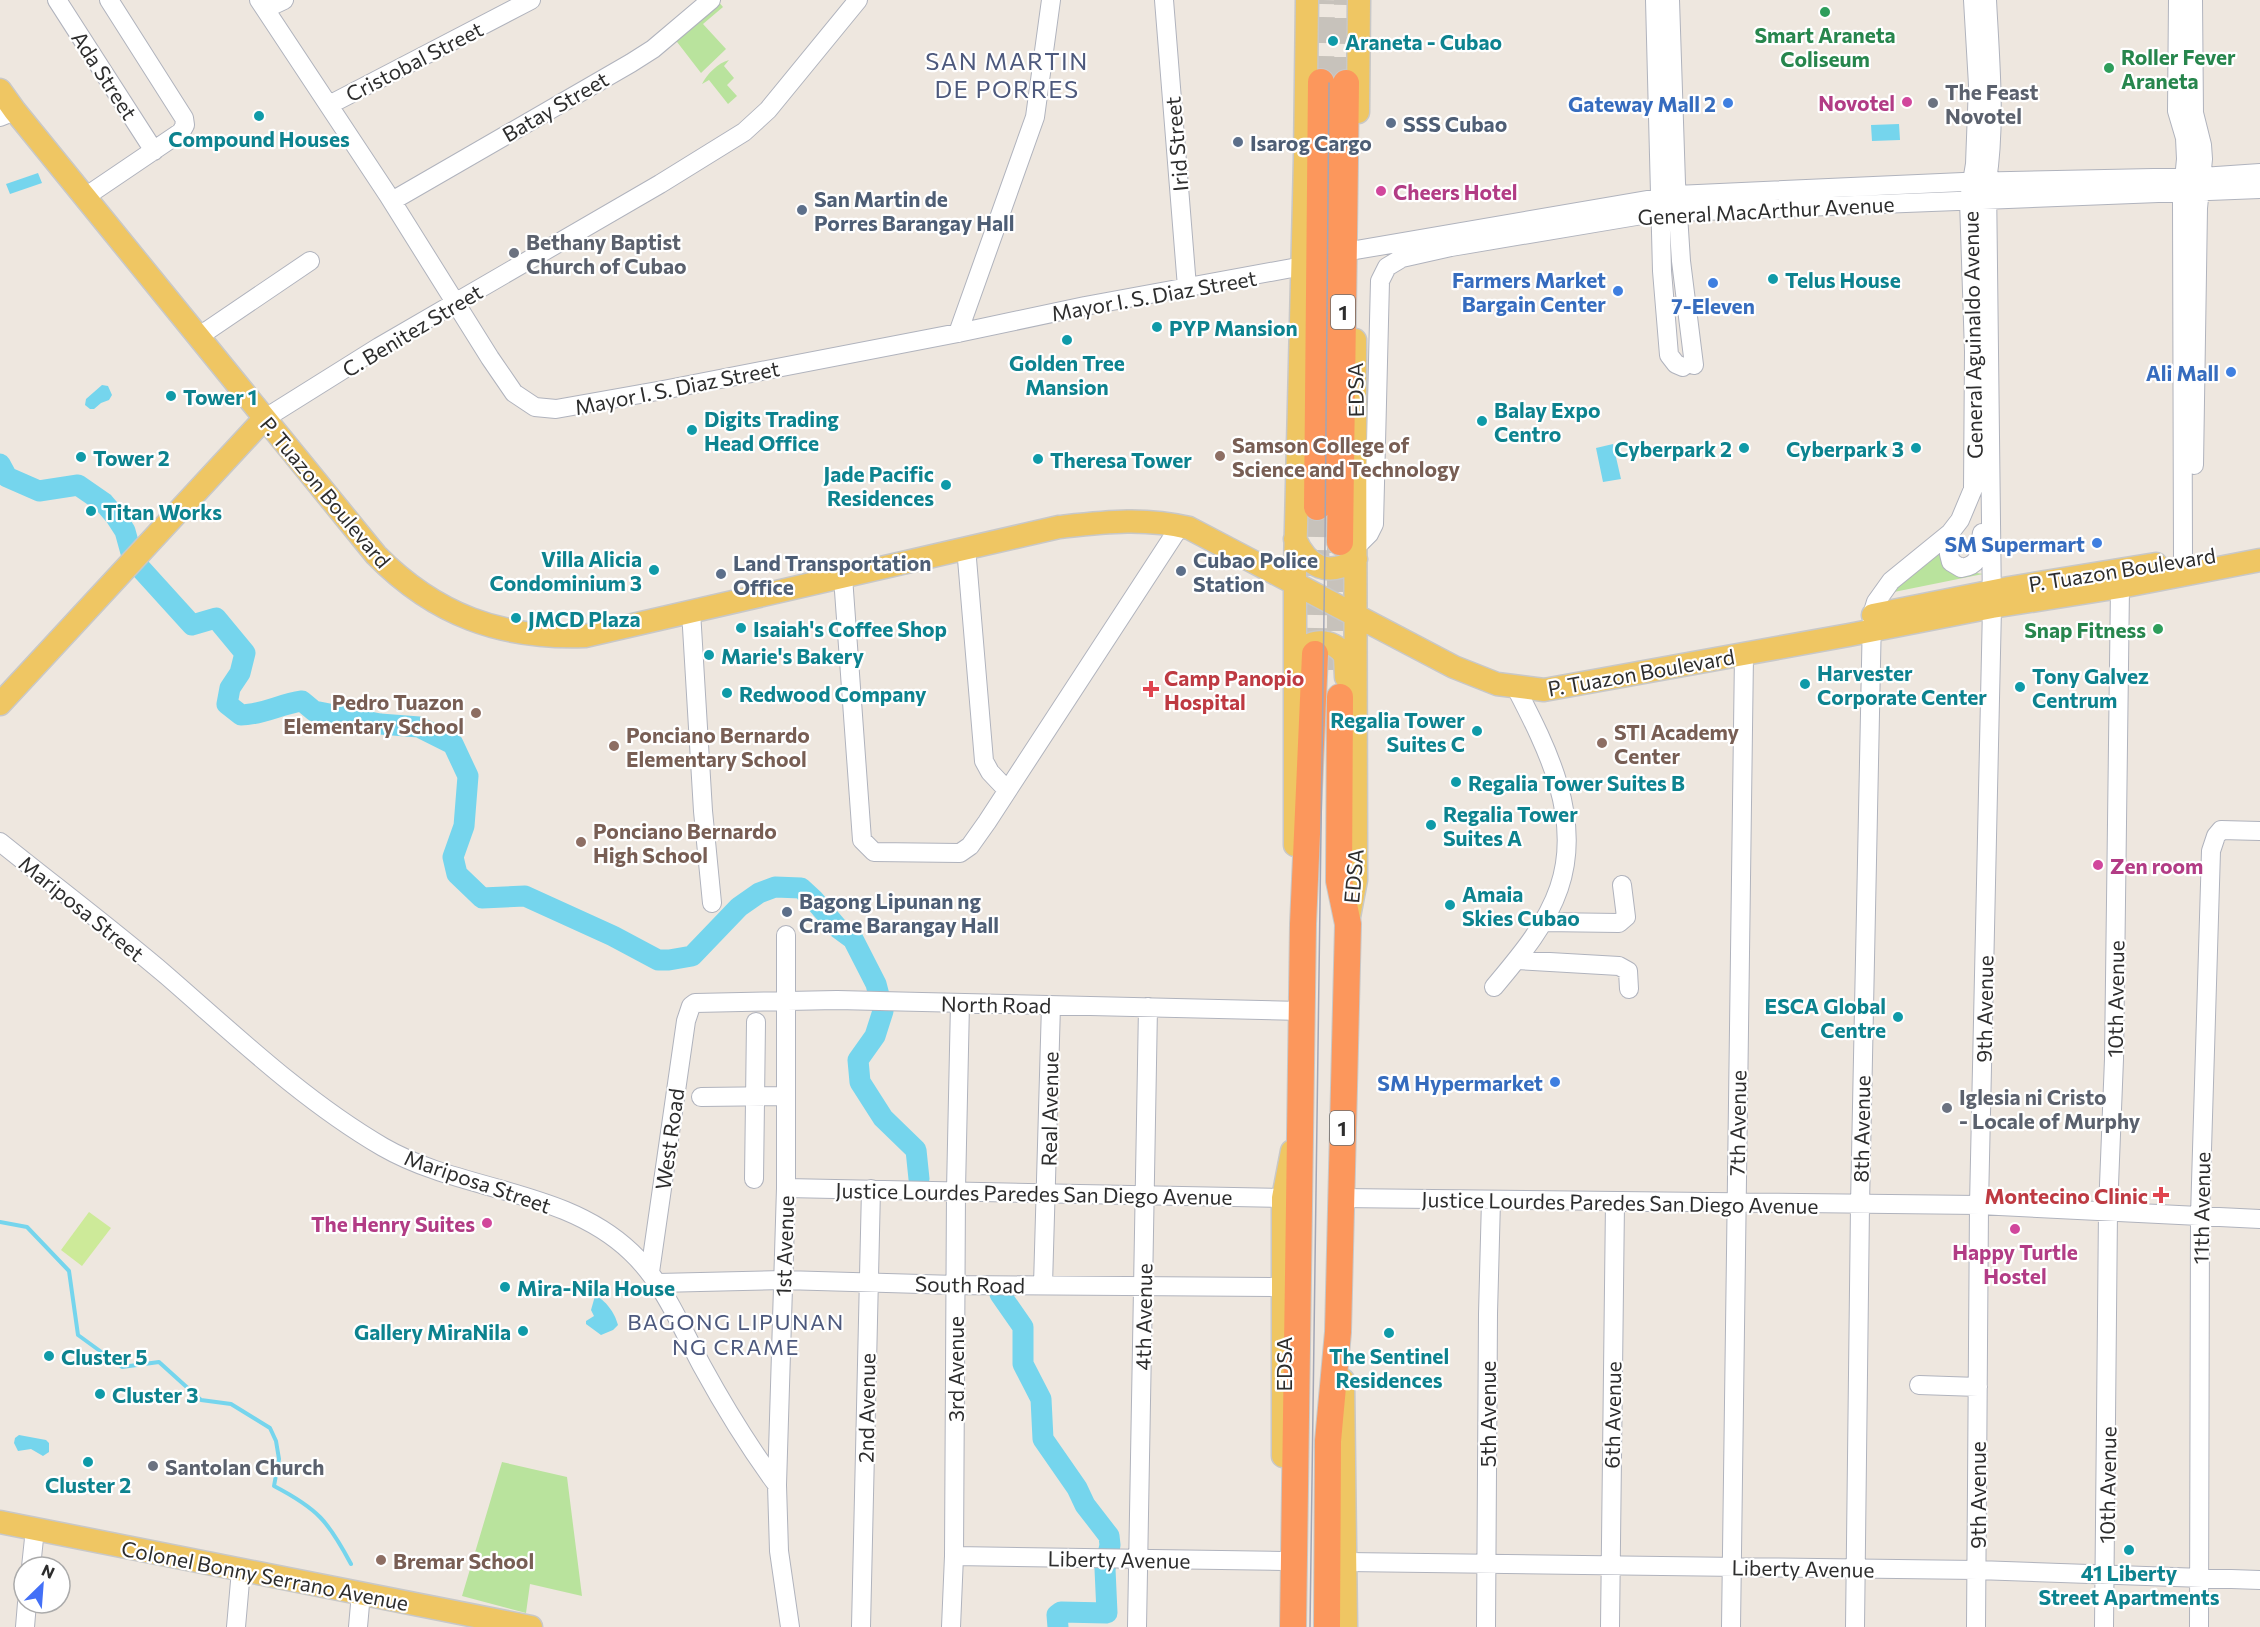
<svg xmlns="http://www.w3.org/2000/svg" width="2260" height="1627" font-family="Commissioner,sans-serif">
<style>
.green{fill:#b9e39d}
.pitch{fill:#cdea99}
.water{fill:#75d5ed}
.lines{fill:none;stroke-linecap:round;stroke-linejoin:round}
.stream{stroke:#75d5ed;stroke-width:4}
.river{stroke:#75d5ed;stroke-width:21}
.highway-tunnel{stroke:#c7c2bb;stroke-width:26;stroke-dasharray:26 13;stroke-linecap:butt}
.minor-casing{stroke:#b0b3bd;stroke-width:20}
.major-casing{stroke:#c8c8c8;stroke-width:25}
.highway-casing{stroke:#c8c8c8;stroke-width:28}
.minor{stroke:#fff;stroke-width:18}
.major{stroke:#efc663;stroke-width:22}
.highway{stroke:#fc975c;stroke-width:26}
.tram{stroke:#a2a6b6;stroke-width:1.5}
.leisure-dot{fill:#2e9e5b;stroke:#fff;stroke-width:2}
.culture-dot{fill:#0f9aa8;stroke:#fff;stroke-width:2}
.hotel-dot{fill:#d1479c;stroke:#fff;stroke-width:2}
.shop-dot{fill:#3f7fe0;stroke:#fff;stroke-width:2}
.worship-dot{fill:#6b7280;stroke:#fff;stroke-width:2}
.service-dot{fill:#5c6f8a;stroke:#fff;stroke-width:2}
.education-dot{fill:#8d6e63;stroke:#fff;stroke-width:2}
.health-dot{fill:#e0444e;stroke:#fff;stroke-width:2}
.labels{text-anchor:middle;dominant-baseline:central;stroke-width:4.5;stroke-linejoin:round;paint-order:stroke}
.shield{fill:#fff;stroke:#6c6c6c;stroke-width:1.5}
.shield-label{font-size:20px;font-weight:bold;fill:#2d2d2d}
.leisure-label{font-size:21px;font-weight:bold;fill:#27864d;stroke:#fff}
.culture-label{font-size:21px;font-weight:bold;fill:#0d838f;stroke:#fff;text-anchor:start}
.street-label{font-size:21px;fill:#2d2d2d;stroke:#fff}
.worship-label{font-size:21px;font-weight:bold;fill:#5b616d;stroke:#fff;text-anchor:start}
.hotel-label{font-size:21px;font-weight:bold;fill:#b23c85;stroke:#fff;text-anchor:end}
.shop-label{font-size:21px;font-weight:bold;fill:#366cbe;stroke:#fff;text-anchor:end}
.service-label{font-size:21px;font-weight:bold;fill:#4e5e75;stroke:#fff;text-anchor:start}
.education-label{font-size:21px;font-weight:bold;fill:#785e54;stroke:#fff;text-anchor:start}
.health-label{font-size:21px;font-weight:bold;fill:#be3a42;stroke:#fff;text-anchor:start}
.neighbourhood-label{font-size:22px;letter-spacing:1.5px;fill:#4d597d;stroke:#fff}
.quarter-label{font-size:24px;letter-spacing:1.5px;fill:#4d597d;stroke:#fff}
</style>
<rect width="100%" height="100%" fill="#eee7df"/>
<!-- green -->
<path class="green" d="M 717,0 L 723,7 L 703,24 L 726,49 L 701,73 L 674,38 Z
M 729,60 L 724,66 L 734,78 L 727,85 L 737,96 L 728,104 L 709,80 L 702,84 C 707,74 718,63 729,60 Z
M 1945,542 L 1953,569 L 1983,574 L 1889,593 Z
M 502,1462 L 567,1477 L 582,1596 L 530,1584 L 526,1613 L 462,1596 Z"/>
<!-- pitch -->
<path class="pitch" d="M 89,1212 L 111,1228 L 82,1266 L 61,1250 Z"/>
<!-- water -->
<path class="water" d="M 1899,124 L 1900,140 L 1872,141 L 1871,125 Z
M 38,173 L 42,183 L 10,194 L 6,184 Z
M 102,385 L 108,386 L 112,395 L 109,400 L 101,403 L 94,409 L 90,409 L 85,405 L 86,399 Z
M 1613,444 L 1621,479 L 1603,482 L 1596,448 Z
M 595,1296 C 605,1299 615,1313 618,1325 L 613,1330 L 601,1335 L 586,1324 L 586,1321 L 594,1316 L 591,1310 Z
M 19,1435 L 46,1440 L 49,1443 L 49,1452 L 43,1456 L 31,1449 L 18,1451 L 14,1443 L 15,1438 Z"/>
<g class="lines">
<!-- stream -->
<path class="stream" d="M 0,1222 L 27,1227 L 69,1271 L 78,1335 L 122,1367 L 159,1362 L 201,1400 L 231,1404 L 270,1428 L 276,1441 L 279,1459 L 274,1486 C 318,1509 328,1521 351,1564"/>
<!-- river -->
<path class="river" d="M 0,464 L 7,477 L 39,491 L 78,485 L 104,503 L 116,517 L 125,531 L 133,560 L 192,625 L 216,618 L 245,653 L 240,673 L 230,688 L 227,704 L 241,715 C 262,715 280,704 302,701 L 314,711 L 380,724 L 419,727 L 453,744 L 468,776 L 464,826 L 453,857 L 457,874 L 482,898 L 525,896 L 613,936 L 658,960 L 669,960 L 692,956 L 739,907 L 759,893 L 775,887 L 801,888 L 814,900 L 838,928 L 853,939 L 876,984 L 883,1011 L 875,1036 L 858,1060 L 860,1082 L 883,1118 L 916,1150 L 919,1179
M 1000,1294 L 1023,1327 L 1023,1364 L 1041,1399 L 1043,1439 L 1077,1488 L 1085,1505 L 1109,1536 L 1110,1545 L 1105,1569 L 1107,1613 L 1061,1612 L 1057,1615 L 1058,1627"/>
<!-- highway-tunnel -->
<path class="highway-tunnel" d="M 1321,82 L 1322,0
M 1346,83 L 1347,0
M 1315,654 L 1317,507
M 1340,670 L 1340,544"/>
<defs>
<path id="minor" d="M 57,0 L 154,151
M 259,0 L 388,195 L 490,358 L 514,393 L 535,407 L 556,409 L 663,390 L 958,333 L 1085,306 L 1303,266
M 1164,0 L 1187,287
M 1655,0 L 1662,271 L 1669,355 L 1676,364 L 1683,367
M 1670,0 L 1676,183 L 1681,261 L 1694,365
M 2178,0 L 2177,111 L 2185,138 L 2186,159 L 2182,200 L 2183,559 L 2185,574
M 2193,0 L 2194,113 L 2202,145 L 2203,159 L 2198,208 L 2194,465
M 265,9 L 284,0
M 329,105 L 531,0
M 0,117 L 15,111
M 85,197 L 181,132 L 185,125 L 184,118 L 109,0
M 392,201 L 631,63 L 653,49 L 711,0
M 1356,250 L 1676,195 L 1963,182 L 2202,177 L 2260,173
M 958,333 L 1035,117 L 1051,0
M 198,337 L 310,261
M 264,419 L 379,347 L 660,184 L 744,132 L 768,110 L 858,0
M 1950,533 L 1949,554 L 1951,562 L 1961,568 C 1983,565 1978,551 1982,533
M 966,547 L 984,761 L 990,772 L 1007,790
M 1356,547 L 1369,534 L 1374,524 L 1380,281 L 1387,267 L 1402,258 L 1451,247 L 1654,213 L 2260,189
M 843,577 L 862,840 L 874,852 L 960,853 L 970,846 L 987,822 L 1180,526
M 691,611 L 703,811 L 712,903
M 0,842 C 56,887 113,930 167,976 C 236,1036 304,1101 383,1147 C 461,1192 564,1188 631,1252 C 664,1283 681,1327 702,1366 C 725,1408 749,1447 777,1485
M 1543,922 L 1619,923 L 1626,917 L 1622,885
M 786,935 L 786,1188 L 777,1485 L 779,1551 L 790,1627
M 1517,960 L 1619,966 L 1628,971 L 1629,989
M 1494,987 C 1519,957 1546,926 1559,888 C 1583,818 1547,748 1516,688
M 701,1097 L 786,1096
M 754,1179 L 756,1022
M 786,1188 L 1283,1198
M 1340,1198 L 1979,1205 L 2260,1219
M 650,1272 L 686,1021 L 691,1006 L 695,1003 L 837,1000 L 1302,1011
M 658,1283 L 783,1280 L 956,1285 L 1282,1287
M 1043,1285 L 1051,1005
M 1919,1385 L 1978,1387
M 954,1556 L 1283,1561
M 1346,1562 L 1977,1570 L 2260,1580
M 31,1567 L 35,1529
M 25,1627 L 27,1603
M 236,1627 L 241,1570
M 358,1627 L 361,1593
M 861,1627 L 871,1189
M 951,1627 L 954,1556 L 956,1190 L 960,1003
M 1137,1627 L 1148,1007
M 1486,1627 L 1488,1314 L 1491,1200
M 1610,1627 L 1615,1202
M 1731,1627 L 1744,654
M 1855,1627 L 1860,1205 L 1872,615 L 1876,602 L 1891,581 L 1950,533 L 1960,520 L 1973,489 L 1974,352 L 1969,200 L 1975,164 L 1978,85 L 1973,0
M 1976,1627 L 1979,1205 L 1992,607 L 1987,181 C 1996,123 1990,59 1987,0
M 2104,1627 L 2108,1210 L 2114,1059 L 2120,587
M 2199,1627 L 2200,1216 L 2211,851 L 2216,836 L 2221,830 L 2260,831"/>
<path id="major" d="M 0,90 L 15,111 L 376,555 C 435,615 501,639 585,636 L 1059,527 C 1105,522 1144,517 1189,528 L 1454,667 L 1497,684 L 1544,690 L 1849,635 L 1992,607 L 2120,587 L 2260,560
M 1358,112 L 1359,0
M 1295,539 C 1308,567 1328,578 1356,559
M 1873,615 L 2009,588 L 2156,564
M 1296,657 C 1307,638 1333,637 1345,656 L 1346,677
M 0,704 L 264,419
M 1295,845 L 1295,567 L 1305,159 L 1307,0
M 1348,922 L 1356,880 L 1355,340
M 1343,1380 L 1346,1627
M 1283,1456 L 1283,1198 L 1292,1151
M 0,1522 L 531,1627"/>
<path id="highway" d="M 1317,507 L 1321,82
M 1340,542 L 1346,83
M 1293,1627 L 1303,924 L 1315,654
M 1327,1627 L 1328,1441 L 1338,1332 L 1348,924 L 1339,881 L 1340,697"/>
</defs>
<!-- minor casing -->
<use href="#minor" class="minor-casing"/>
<!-- major casing -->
<use href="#major" class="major-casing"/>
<!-- highway casing -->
<use href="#highway" class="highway-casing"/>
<!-- minor -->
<use href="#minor" class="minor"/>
<!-- major -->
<use href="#major" class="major"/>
<!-- highway -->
<use href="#highway" class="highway"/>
<!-- tram -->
<path class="tram" d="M 1310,1627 L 1325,541 L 1329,83"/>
</g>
<!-- markers -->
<g class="leisure-dot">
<circle cx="1825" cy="12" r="6"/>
<circle cx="2109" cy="68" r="6"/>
<circle cx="2158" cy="629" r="6"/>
</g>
<g class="culture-dot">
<circle cx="1333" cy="41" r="6"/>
<circle cx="259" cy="116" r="6"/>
<circle cx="1773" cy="279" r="6"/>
<circle cx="1157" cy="327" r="6"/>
<circle cx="1067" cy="340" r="6"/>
<circle cx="171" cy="396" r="6"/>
<circle cx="1482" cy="421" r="6"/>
<circle cx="692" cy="430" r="6"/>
<circle cx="1744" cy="448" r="6"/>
<circle cx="1916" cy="448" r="6"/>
<circle cx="81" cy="457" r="6"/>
<circle cx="1038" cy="459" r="6"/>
<circle cx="946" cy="485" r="6"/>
<circle cx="91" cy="511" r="6"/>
<circle cx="654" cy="570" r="6"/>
<circle cx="516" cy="618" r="6"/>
<circle cx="741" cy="628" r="6"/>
<circle cx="709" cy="655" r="6"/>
<circle cx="1805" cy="684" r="6"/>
<circle cx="2020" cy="687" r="6"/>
<circle cx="727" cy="693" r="6"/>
<circle cx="1477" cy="731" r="6"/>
<circle cx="1456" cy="782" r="6"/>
<circle cx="1431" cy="825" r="6"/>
<circle cx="1450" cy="905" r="6"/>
<circle cx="1898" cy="1017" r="6"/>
<circle cx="505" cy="1287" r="6"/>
<circle cx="523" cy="1331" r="6"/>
<circle cx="1389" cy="1333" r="6"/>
<circle cx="49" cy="1356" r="6"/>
<circle cx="100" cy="1394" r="6"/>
<circle cx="88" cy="1462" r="6"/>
<circle cx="2129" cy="1550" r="6"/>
</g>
<g class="hotel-dot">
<circle cx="1907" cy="102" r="6"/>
<circle cx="1381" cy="191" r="6"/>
<circle cx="2098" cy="865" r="6"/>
<circle cx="487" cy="1223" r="6"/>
<circle cx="2015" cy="1229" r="6"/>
</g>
<g class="shop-dot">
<circle cx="1728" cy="103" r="6"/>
<circle cx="1713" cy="283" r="6"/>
<circle cx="1618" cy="291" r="6"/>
<circle cx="2231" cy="372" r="6"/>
<circle cx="2097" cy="543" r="6"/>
<circle cx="1555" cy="1082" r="6"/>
</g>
<g class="worship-dot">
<circle cx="1933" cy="103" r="6"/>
<circle cx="514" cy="253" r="6"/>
<circle cx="1947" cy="1108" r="6"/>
<circle cx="153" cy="1466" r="6"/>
</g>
<g class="service-dot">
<circle cx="1391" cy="123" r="6"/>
<circle cx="1238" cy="142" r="6"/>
<circle cx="802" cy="210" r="6"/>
<circle cx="1181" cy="571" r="6"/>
<circle cx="721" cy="574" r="6"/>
<circle cx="787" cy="912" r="6"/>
</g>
<g class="education-dot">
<circle cx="1220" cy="456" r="6"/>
<circle cx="476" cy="713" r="6"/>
<circle cx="1602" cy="743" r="6"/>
<circle cx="614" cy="746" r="6"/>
<circle cx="581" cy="842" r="6"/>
<circle cx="381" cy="1560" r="6"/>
</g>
<g class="health-dot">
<path d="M1148 680h6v6h6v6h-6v6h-6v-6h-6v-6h6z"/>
<path d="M2158 1186h6v6h6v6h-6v6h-6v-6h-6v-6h6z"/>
</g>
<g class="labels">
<!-- shield labels -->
<g class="shield">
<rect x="1331" y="295" width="24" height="34" rx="4.5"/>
<rect x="1330" y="1111" width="24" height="34" rx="4.5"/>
</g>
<g class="shield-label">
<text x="1343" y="312">1</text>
<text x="1342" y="1128">1</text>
</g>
<!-- leisure labels -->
<g class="leisure-label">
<text x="1825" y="34">Smart Araneta<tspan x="1825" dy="24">Coliseum</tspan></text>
<text x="2121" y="56" text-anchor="start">Roller Fever<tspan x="2121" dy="24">Araneta</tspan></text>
<text x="2146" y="629" text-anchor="end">Snap Fitness</text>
</g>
<!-- culture labels -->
<g class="culture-label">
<text x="1345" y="41">Araneta - Cubao</text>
<text x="259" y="138" text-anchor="middle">Compound Houses</text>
<text x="1785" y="279">Telus House</text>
<text x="1169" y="327">PYP Mansion</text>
<text x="1067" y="362" text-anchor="middle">Golden Tree<tspan x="1067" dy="24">Mansion</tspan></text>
<text x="183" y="396">Tower 1</text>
<text x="1494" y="409">Balay Expo<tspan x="1494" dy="24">Centro</tspan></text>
<text x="704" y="418">Digits Trading<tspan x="704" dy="24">Head Office</tspan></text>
<text x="1732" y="448" text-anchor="end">Cyberpark 2</text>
<text x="1904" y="448" text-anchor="end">Cyberpark 3</text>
<text x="93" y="457">Tower 2</text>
<text x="1050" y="459">Theresa Tower</text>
<text x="934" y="473" text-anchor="end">Jade Pacific<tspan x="934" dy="24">Residences</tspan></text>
<text x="103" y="511">Titan Works</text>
<text x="642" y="558" text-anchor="end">Villa Alicia<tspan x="642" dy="24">Condominium 3</tspan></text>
<text x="528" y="618">JMCD Plaza</text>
<text x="753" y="628">Isaiah's Coffee Shop</text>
<text x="721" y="655">Marie's Bakery</text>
<text x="1817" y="672">Harvester<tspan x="1817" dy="24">Corporate Center</tspan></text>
<text x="2032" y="675">Tony Galvez<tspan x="2032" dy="24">Centrum</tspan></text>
<text x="739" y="693">Redwood Company</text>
<text x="1465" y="719" text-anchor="end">Regalia Tower<tspan x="1465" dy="24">Suites C</tspan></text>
<text x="1468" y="782">Regalia Tower Suites B</text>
<text x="1443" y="813">Regalia Tower<tspan x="1443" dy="24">Suites A</tspan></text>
<text x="1462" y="893">Amaia<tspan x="1462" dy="24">Skies Cubao</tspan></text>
<text x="1886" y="1005" text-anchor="end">ESCA Global<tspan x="1886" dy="24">Centre</tspan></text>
<text x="517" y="1287">Mira-Nila House</text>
<text x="511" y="1331" text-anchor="end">Gallery MiraNila</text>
<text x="1389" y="1355" text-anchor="middle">The Sentinel<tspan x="1389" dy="24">Residences</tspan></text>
<text x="61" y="1356">Cluster 5</text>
<text x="112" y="1394">Cluster 3</text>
<text x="88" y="1484" text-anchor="middle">Cluster 2</text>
<text x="2129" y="1572" text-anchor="middle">41 Liberty<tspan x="2129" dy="24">Street Apartments</tspan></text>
</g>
<!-- street labels -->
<g class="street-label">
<text transform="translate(414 61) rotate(-27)">Cristobal Street</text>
<text transform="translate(105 75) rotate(57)">Ada Street</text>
<text transform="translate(555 106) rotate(-30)">Batay Street</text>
<text transform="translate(1176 144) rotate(-95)">Irid Street</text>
<text transform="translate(1766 210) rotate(-3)">General MacArthur Avenue</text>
<text transform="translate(1154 295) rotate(-10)">Mayor I. S. Diaz Street</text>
<text transform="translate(412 330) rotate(-31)">C. Benitez Street</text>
<text transform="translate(1972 335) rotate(-91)">General Aguinaldo Avenue</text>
<text transform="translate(677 387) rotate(-11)">Mayor I. S. Diaz Street</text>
<text transform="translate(1355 390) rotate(-91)">EDSA</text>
<text transform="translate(326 492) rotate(50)">P. Tuazon Boulevard</text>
<text transform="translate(2122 569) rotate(-9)">P. Tuazon Boulevard</text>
<text transform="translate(1641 672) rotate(-10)">P. Tuazon Boulevard</text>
<text transform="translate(1353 876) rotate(-85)">EDSA</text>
<text transform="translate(82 908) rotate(39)">Mariposa Street</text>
<text transform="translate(2115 999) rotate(-89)">10th Avenue</text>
<text transform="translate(996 1004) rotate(1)">North Road</text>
<text transform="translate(1984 1009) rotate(-89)">9th Avenue</text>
<text transform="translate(1049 1109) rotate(-89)">Real Avenue</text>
<text transform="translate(1737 1123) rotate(-89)">7th Avenue</text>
<text transform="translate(1861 1129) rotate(-89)">8th Avenue</text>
<text transform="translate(669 1139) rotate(-82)">West Road</text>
<text transform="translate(478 1181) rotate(19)">Mariposa Street</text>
<text transform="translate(1034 1193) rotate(1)">Justice Lourdes Paredes San Diego Avenue</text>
<text transform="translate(1620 1202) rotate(1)">Justice Lourdes Paredes San Diego Avenue</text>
<text transform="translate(2201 1208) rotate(-89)">11th Avenue</text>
<text transform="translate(784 1246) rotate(-88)">1st Avenue</text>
<text transform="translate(970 1284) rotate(1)">South Road</text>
<text transform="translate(1143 1317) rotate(-89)">4th Avenue</text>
<text transform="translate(1283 1364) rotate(-90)">EDSA</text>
<text transform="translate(955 1369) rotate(-90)">3rd Avenue</text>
<text transform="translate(866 1408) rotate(-89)">2nd Avenue</text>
<text transform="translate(1487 1414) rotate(-90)">5th Avenue</text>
<text transform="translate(1612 1415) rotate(-89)">6th Avenue</text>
<text transform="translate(2107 1485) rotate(-89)">10th Avenue</text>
<text transform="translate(1977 1495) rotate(-90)">9th Avenue</text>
<text transform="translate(1119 1559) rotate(1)">Liberty Avenue</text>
<text transform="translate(1803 1568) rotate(1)">Liberty Avenue</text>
<text transform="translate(265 1575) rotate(11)">Colonel Bonny Serrano Avenue</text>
</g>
<!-- worship labels -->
<g class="worship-label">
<text x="1945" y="91">The Feast<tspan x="1945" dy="24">Novotel</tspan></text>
<text x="526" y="241">Bethany Baptist<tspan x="526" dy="24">Church of Cubao</tspan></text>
<text x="1959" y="1096">Iglesia ni Cristo<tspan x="1959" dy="24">- Locale of Murphy</tspan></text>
<text x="165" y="1466">Santolan Church</text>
</g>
<!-- hotel labels -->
<g class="hotel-label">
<text x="1895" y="102">Novotel</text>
<text x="1393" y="191" text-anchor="start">Cheers Hotel</text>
<text x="2110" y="865" text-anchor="start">Zen room</text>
<text x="475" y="1223">The Henry Suites</text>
<text x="2015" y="1251" text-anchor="middle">Happy Turtle<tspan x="2015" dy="24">Hostel</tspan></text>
</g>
<!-- shop labels -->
<g class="shop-label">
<text x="1716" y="103">Gateway Mall 2</text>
<text x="1606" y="279">Farmers Market<tspan x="1606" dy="24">Bargain Center</tspan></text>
<text x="1713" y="305" text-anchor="middle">7-Eleven</text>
<text x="2219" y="372">Ali Mall</text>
<text x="2085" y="543">SM Supermart</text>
<text x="1543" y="1082">SM Hypermarket</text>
</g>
<!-- service labels -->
<g class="service-label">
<text x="1403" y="123">SSS Cubao</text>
<text x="1250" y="142">Isarog Cargo</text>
<text x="814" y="198">San Martin de<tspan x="814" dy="24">Porres Barangay Hall</tspan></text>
<text x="1193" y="559">Cubao Police<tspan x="1193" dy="24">Station</tspan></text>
<text x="733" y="562">Land Transportation<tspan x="733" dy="24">Office</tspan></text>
<text x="799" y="900">Bagong Lipunan ng<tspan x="799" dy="24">Crame Barangay Hall</tspan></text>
</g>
<!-- education labels -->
<g class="education-label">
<text x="1232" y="444">Samson College of<tspan x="1232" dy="24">Science and Technology</tspan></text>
<text x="464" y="701" text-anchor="end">Pedro Tuazon<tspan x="464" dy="24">Elementary School</tspan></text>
<text x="1614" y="731">STI Academy<tspan x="1614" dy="24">Center</tspan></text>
<text x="626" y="734">Ponciano Bernardo<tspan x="626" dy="24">Elementary School</tspan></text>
<text x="593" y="830">Ponciano Bernardo<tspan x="593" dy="24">High School</tspan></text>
<text x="393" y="1560">Bremar School</text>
</g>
<!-- health labels -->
<g class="health-label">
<text x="1164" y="677">Camp Panopio<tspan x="1164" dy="24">Hospital</tspan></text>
<text x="2148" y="1195" text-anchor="end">Montecino Clinic</text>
</g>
<!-- neighbourhood labels -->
<g class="neighbourhood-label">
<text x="736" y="1321">BAGONG LIPUNAN<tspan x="736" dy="25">NG CRAME</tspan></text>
</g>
<!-- quarter labels -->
<g class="quarter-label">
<text x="1007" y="60">SAN MARTIN<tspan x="1007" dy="28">DE PORRES</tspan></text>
</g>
</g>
<!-- north arrow -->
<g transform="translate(42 1585) rotate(25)"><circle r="28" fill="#ffffff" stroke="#ababab" stroke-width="1.5"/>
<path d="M0-4.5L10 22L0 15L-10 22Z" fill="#4370f7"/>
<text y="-9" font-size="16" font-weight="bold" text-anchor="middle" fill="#2d2d2d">N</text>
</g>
</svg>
